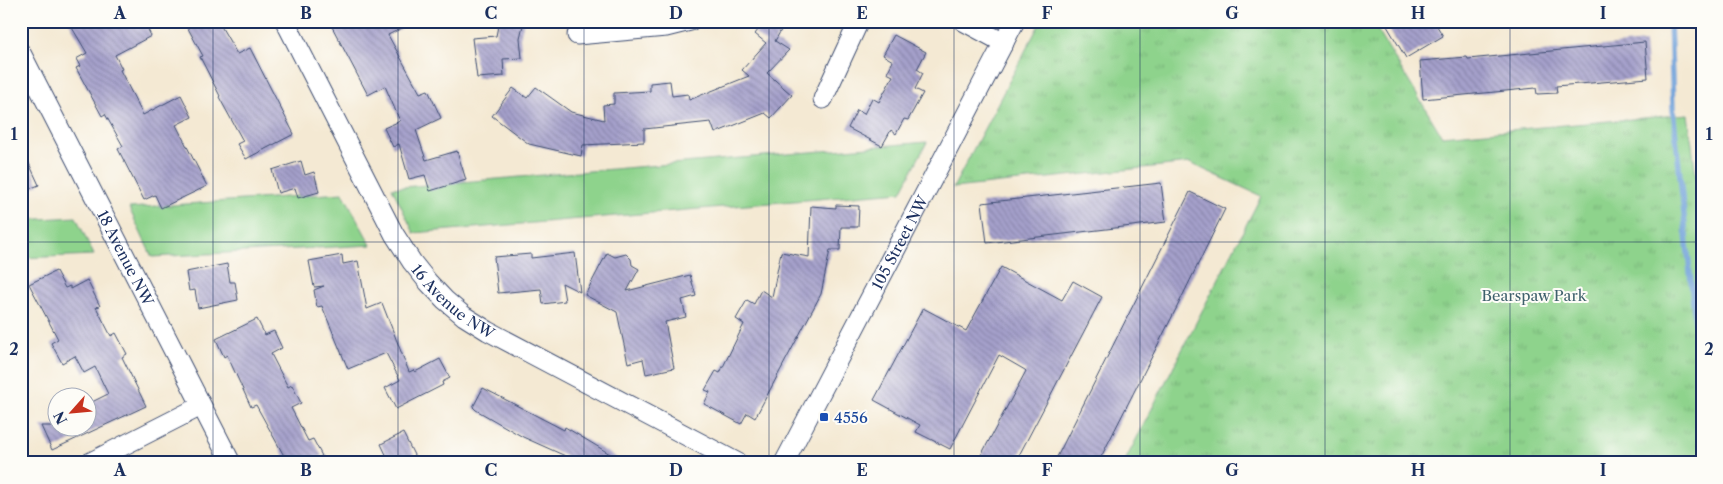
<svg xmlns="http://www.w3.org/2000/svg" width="1723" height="484" font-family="'Libre Caslon Text',serif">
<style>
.grass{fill:#8ed38c;stroke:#548175}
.park{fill:url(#park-tufts);stroke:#548175}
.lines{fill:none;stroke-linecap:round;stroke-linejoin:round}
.stream{stroke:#6ea0d9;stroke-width:5.5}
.building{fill:url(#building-back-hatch)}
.minor-casing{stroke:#3c4b70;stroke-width:21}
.minor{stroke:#fff;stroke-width:19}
.grid{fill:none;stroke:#1b2f5e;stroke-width:1;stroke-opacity:0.55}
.transit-dot{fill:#1a4fb4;stroke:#fdfcf7;stroke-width:2}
.labels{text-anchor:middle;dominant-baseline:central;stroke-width:4;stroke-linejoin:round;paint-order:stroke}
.street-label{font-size:15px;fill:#1b2f5e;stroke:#fdfcf7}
.park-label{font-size:15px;fill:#3e606c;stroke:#fdfcf7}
.transit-label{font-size:15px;fill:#164399;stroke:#fdfcf7;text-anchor:start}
.neatline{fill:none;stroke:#1b2f5e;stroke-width:2}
.grid-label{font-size:16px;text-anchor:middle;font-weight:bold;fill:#1b2f5e}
</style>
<defs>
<pattern id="park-tufts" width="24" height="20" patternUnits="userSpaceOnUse" patternTransform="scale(1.25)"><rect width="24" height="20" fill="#8ed38c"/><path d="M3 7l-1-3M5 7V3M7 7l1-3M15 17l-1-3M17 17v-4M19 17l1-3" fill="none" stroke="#7ab57b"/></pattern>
<pattern id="building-back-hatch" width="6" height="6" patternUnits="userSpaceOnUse" patternTransform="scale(1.25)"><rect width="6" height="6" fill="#a5a0cb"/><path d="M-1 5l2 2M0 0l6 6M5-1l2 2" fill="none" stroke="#8683a8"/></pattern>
</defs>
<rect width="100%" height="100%" fill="#fdfcf7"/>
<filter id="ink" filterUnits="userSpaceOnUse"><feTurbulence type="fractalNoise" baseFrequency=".02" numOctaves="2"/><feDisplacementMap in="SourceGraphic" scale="10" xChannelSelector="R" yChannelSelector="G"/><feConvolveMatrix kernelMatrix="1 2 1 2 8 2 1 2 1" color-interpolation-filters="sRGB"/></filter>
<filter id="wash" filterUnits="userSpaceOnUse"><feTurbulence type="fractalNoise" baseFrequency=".0096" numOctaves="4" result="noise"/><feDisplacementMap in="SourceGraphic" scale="20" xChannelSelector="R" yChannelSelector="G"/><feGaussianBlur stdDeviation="1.12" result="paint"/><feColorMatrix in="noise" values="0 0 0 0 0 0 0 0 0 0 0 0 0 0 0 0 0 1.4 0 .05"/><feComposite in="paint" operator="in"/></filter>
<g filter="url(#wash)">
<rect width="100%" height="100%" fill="#f4e9d3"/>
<!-- grass -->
<path class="grass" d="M 927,142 L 901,192 L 414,233 L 392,188 Z
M 343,193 L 371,245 L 152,257 L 129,208 Z
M 76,217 L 94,255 L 21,258 L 21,220 Z"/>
<!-- park -->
<path class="park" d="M 1041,21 L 1372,21 L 1442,136 L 1688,114 L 1702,222 L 1702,463 L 1124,463 L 1261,196 L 1190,163 L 953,188 Z"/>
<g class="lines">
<!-- stream -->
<path class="stream" d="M 1670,21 L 1673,109 L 1702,388"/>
</g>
<g id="blocks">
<!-- building -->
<path class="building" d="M 68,21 L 144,21 L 151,36 L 115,55 L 122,69 L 120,70 L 143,115 L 181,95 L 192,117 L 176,125 L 207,186 L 161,208 L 155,195 L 144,200 L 118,149 L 123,146 L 105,114 L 102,116 L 76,68 L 80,66 L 76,59 L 87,53 Z
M 184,21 L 218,21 L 237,54 L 250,48 L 294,134 L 246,159 L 237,144 L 243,141 L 219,97 L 220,96 L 200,57 L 203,56 Z
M 329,21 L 416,21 L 388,35 L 420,93 L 428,90 L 441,118 L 416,130 L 426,160 L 457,151 L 466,180 L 430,191 L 425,175 L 409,179 L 399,144 L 393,147 L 384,128 L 400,121 L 385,86 L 368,95 Z
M 499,21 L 524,21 L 520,38 L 522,58 L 503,59 L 504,76 L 477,78 L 472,38 L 496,36 Z
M 765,21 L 786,21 L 775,41 L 789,50 L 767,73 L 792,95 L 771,118 L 765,113 L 715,133 L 711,122 L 644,129 L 644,142 L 583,145 L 581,156 L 529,144 L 492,116 L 513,88 L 527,98 L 536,87 L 571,112 L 604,120 L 603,105 L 614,104 L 614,93 L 650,91 L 650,83 L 670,81 L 672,96 L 688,94 L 689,100 L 749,76 L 742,70 L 766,43 L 755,34 Z
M 1384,21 L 1434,21 L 1443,36 L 1406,58 Z
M 894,35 L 926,52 L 917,69 L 923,73 L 915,89 L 923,93 L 908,120 L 904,119 L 896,134 L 891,130 L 882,146 L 848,128 L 857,110 L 864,114 L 872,98 L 879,102 L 893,76 L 887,73 L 893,61 L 883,55 Z
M 1645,42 L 1648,78 L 1556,86 L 1557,93 L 1537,94 L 1536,88 L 1423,99 L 1420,61 L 1467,57 L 1468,59 Z
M 21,146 L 39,185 L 21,192 Z
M 301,161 L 305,175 L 314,172 L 319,192 L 298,198 L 295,188 L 278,193 L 272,170 Z
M 1161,183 L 1166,222 L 987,243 L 982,203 Z
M 1190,192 L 1225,209 L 1177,307 L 1098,463 L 1054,463 Z
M 836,205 L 859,206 L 858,227 L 841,227 L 840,250 L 830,250 L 821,294 L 755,418 L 747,413 L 741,424 L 704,404 L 710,392 L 705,390 L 716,371 L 720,373 L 744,324 L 736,319 L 747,300 L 754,304 L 761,290 L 772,297 L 781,252 L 809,257 L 811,206 L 836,208 Z
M 575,253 L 580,292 L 562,283 L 565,301 L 543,304 L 541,289 L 498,293 L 494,257 L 531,254 L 531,258 Z
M 607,253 L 615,257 L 626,254 L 631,259 L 632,265 L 639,269 L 627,291 L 690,275 L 696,296 L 682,300 L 686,317 L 665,322 L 674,368 L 646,374 L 643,359 L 628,363 L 617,312 L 585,295 Z
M 342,255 L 343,264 L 358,261 L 367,309 L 382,303 L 409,372 L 414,370 L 415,372 L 440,359 L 450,378 L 442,382 L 443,385 L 396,409 L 385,388 L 400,380 L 386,353 L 348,369 L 322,306 L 317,307 L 314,290 L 324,286 L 314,287 L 309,261 Z
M 227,264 L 230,282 L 235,282 L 238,300 L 198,308 L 195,290 L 189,291 L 186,272 Z
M 1001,267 L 1062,300 L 1073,281 L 1102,297 L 1015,463 L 977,463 L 1026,371 L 1025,370 L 999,355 L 950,449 L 916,432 L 920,425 L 874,400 L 923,308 L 966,331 Z
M 56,271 L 65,288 L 70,286 L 70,289 L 87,280 L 100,306 L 96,307 L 111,336 L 116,333 L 127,354 L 122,357 L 146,406 L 52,450 L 41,426 L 88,426 L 88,404 L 108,394 L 95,367 L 84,373 L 75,356 L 62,363 L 51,343 L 58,339 L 29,284 Z
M 257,319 L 265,335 L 274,331 L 282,348 L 271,354 L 288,387 L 292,385 L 301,403 L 291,408 L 308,441 L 313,439 L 322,456 L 308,463 L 288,463 L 256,405 L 251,407 L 227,355 L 224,357 L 216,339 Z
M 483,388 L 564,430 L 565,427 L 625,463 L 581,463 L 523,437 L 476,410 L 473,407 Z
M 403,433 L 418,463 L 390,463 L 381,444 Z"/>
</g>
</g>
<g filter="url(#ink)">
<use href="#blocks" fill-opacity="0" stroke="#3c4b70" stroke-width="1"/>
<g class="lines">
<defs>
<g id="minor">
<path id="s1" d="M 285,21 L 394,234 L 412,262 L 428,282 L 445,300 L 464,316 L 488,331 L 738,463"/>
<path d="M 963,21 L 1004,43"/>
<path d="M 577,35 L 666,27 L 690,21"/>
<path id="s2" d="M 21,53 L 231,463"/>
<path d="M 823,99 L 859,21"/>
<path d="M 89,463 L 201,406"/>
<path id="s3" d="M 784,463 L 1015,21"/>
</g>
</defs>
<!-- minor casing -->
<use href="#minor" class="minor-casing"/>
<!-- minor -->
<use href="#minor" class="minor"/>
</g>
</g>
<!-- grid -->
<path class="grid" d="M 213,21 L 213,463M 398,21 L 398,463M 584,21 L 584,463M 769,21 L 769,463M 954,21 L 954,463M 1140,21 L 1140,463M 1325,21 L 1325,463M 1510,21 L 1510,463M 21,242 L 1702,242"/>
<!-- markers -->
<rect class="transit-dot" x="819" y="412" width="10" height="10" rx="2.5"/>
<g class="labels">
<!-- street labels -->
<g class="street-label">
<text stroke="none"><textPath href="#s3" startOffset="249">105 Street NW</textPath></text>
<text stroke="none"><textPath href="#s2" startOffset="230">18 Avenue NW</textPath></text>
<text stroke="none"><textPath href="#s1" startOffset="330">16 Avenue NW</textPath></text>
</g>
<!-- park labels -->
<g class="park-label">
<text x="1534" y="295">Bearspaw Park</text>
</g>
<!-- transit labels -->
<g class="transit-label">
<text x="834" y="417">4556</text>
</g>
</g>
<!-- margin -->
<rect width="1723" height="484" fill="none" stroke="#fdfcf7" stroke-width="55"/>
<!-- north arrow -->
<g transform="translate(72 412) rotate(243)"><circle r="24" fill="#fdfcf7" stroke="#a3aaba"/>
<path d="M0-4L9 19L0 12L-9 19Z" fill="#c8321e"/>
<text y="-8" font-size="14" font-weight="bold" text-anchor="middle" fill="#1b2f5e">N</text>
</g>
<rect x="28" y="28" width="1668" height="428" class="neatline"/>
<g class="grid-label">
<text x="120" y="19">A</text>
<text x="306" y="19">B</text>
<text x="491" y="19">C</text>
<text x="676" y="19">D</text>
<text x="862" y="19">E</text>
<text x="1047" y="19">F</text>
<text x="1232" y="19">G</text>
<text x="1418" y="19">H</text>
<text x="1603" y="19">I</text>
<text x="14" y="140">1</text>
<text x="1709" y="140">1</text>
<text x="14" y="355">2</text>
<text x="1709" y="355">2</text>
<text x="120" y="476">A</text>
<text x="306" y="476">B</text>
<text x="491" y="476">C</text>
<text x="676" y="476">D</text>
<text x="862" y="476">E</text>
<text x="1047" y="476">F</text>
<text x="1232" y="476">G</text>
<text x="1418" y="476">H</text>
<text x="1603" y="476">I</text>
</g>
</svg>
